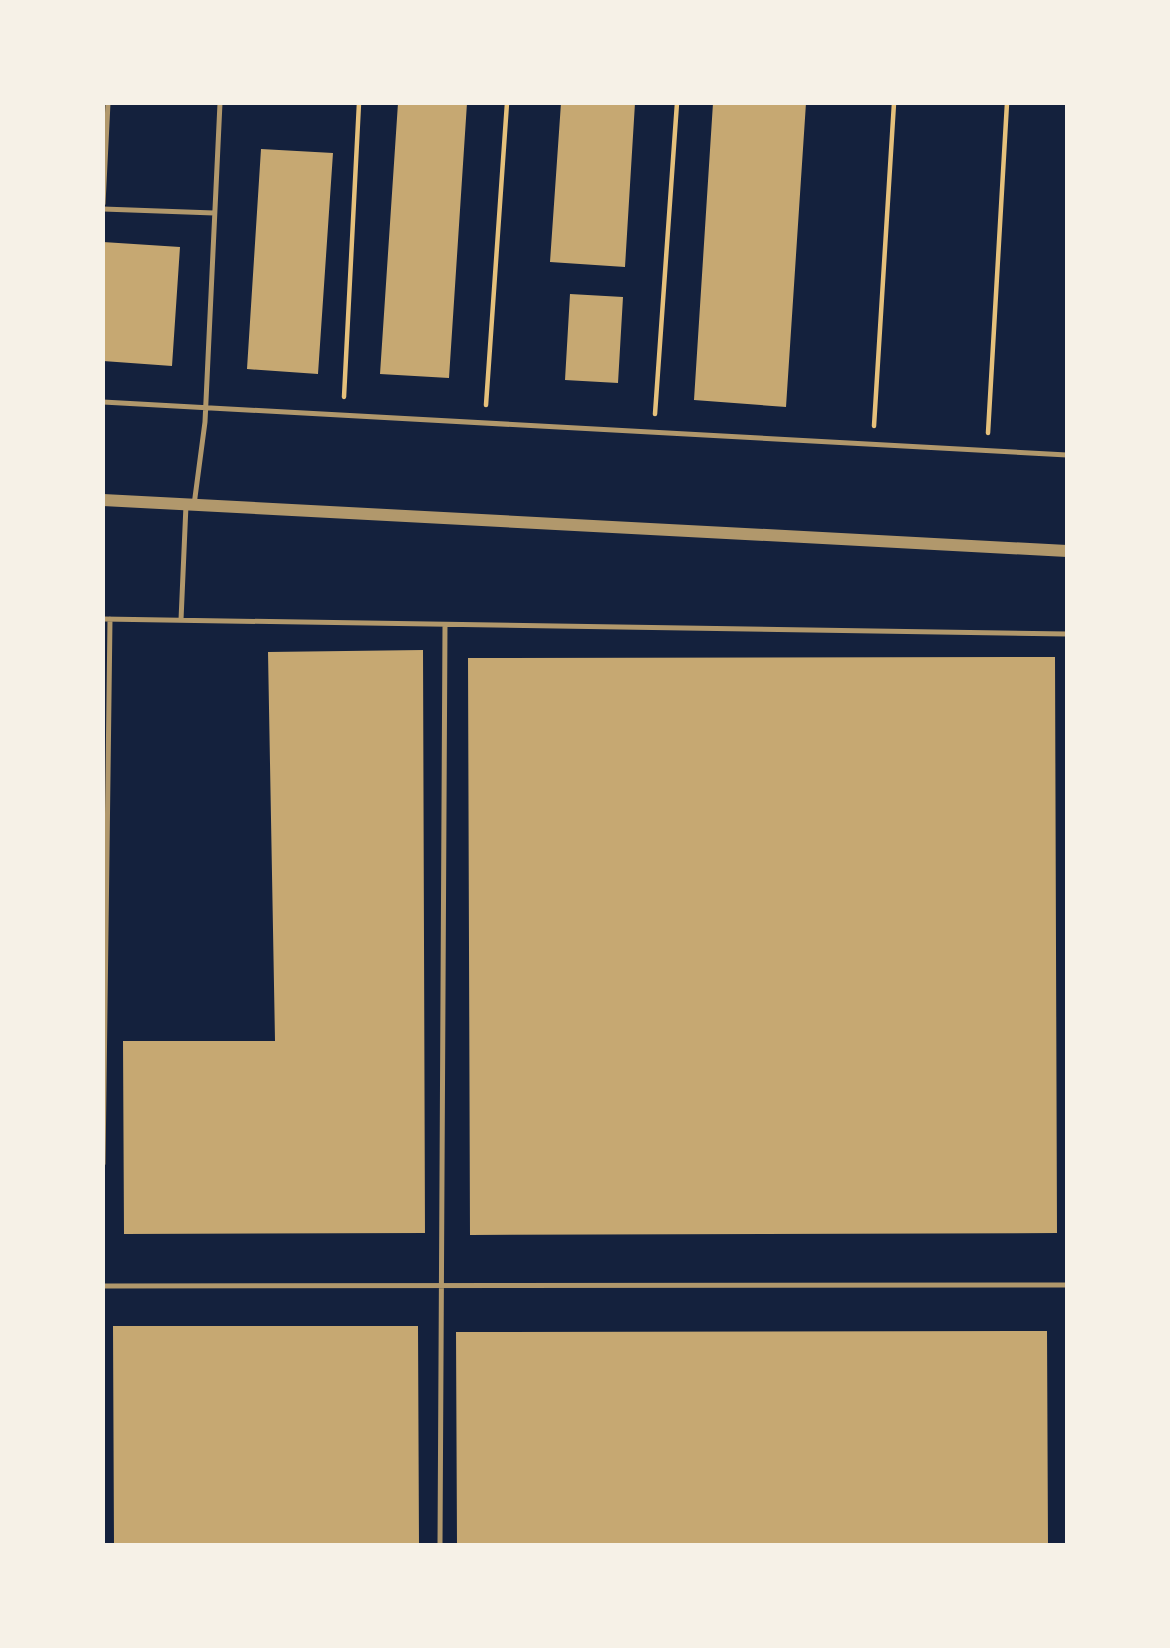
<svg xmlns="http://www.w3.org/2000/svg" width="1170" height="1648" font-family="Commissioner,sans-serif">
<style>
.building{fill:#c6a872}
.lines{fill:none;stroke-linecap:round;stroke-linejoin:round}
.path{stroke:#e5c07b;stroke-width:4.5}
.service{stroke:#b1986c;stroke-width:5}
.tertiary{stroke:#b1986c;stroke-width:12}
</style>
<rect width="100%" height="100%" fill="#14213d"/>
<!-- building -->
<path class="building" d="M 398,103 L 467,103 L 449,378 L 380,374 Z
M 561,103 L 635,103 L 625,267 L 550,262 Z
M 713,103 L 806,103 L 786,407 L 694,400 Z
M 261,149 L 333,153 L 318,374 L 247,369 Z
M 103,242 L 180,247 L 172,366 L 103,361 Z
M 570,294 L 623,297 L 618,383 L 565,380 Z
M 423,650 L 425,1233 L 124,1234 L 123,1041 L 275,1041 L 268,652 Z
M 1055,657 L 1057,1233 L 470,1235 L 468,658 Z
M 113,1326 L 418,1326 L 419,1545 L 114,1545 Z
M 1047,1331 L 1048,1545 L 457,1545 L 456,1332 Z"/>
<g class="lines">
<!-- path -->
<path class="path" d="M 344,397 L 359,103
M 486,405 L 507,103
M 655,414 L 677,103
M 874,426 L 894,103
M 988,433 L 1007,103"/>
<!-- service -->
<path class="service" d="M 103,204 L 108,103
M 103,209 L 214,213
M 103,402 L 1067,455
M 194,505 L 205,422 L 220,103
M 103,619 L 1067,634
M 181,620 L 186,505
M 103,1164 L 110,619
M 103,1286 L 1067,1285
M 440,1545 L 445,625"/>
<!-- tertiary -->
<path class="tertiary" d="M 103,500 L 1067,551"/>
</g>
<!-- border -->
<rect width="1170" height="1648" fill="none" stroke="#f6f1e7" stroke-width="210"/>
</svg>
